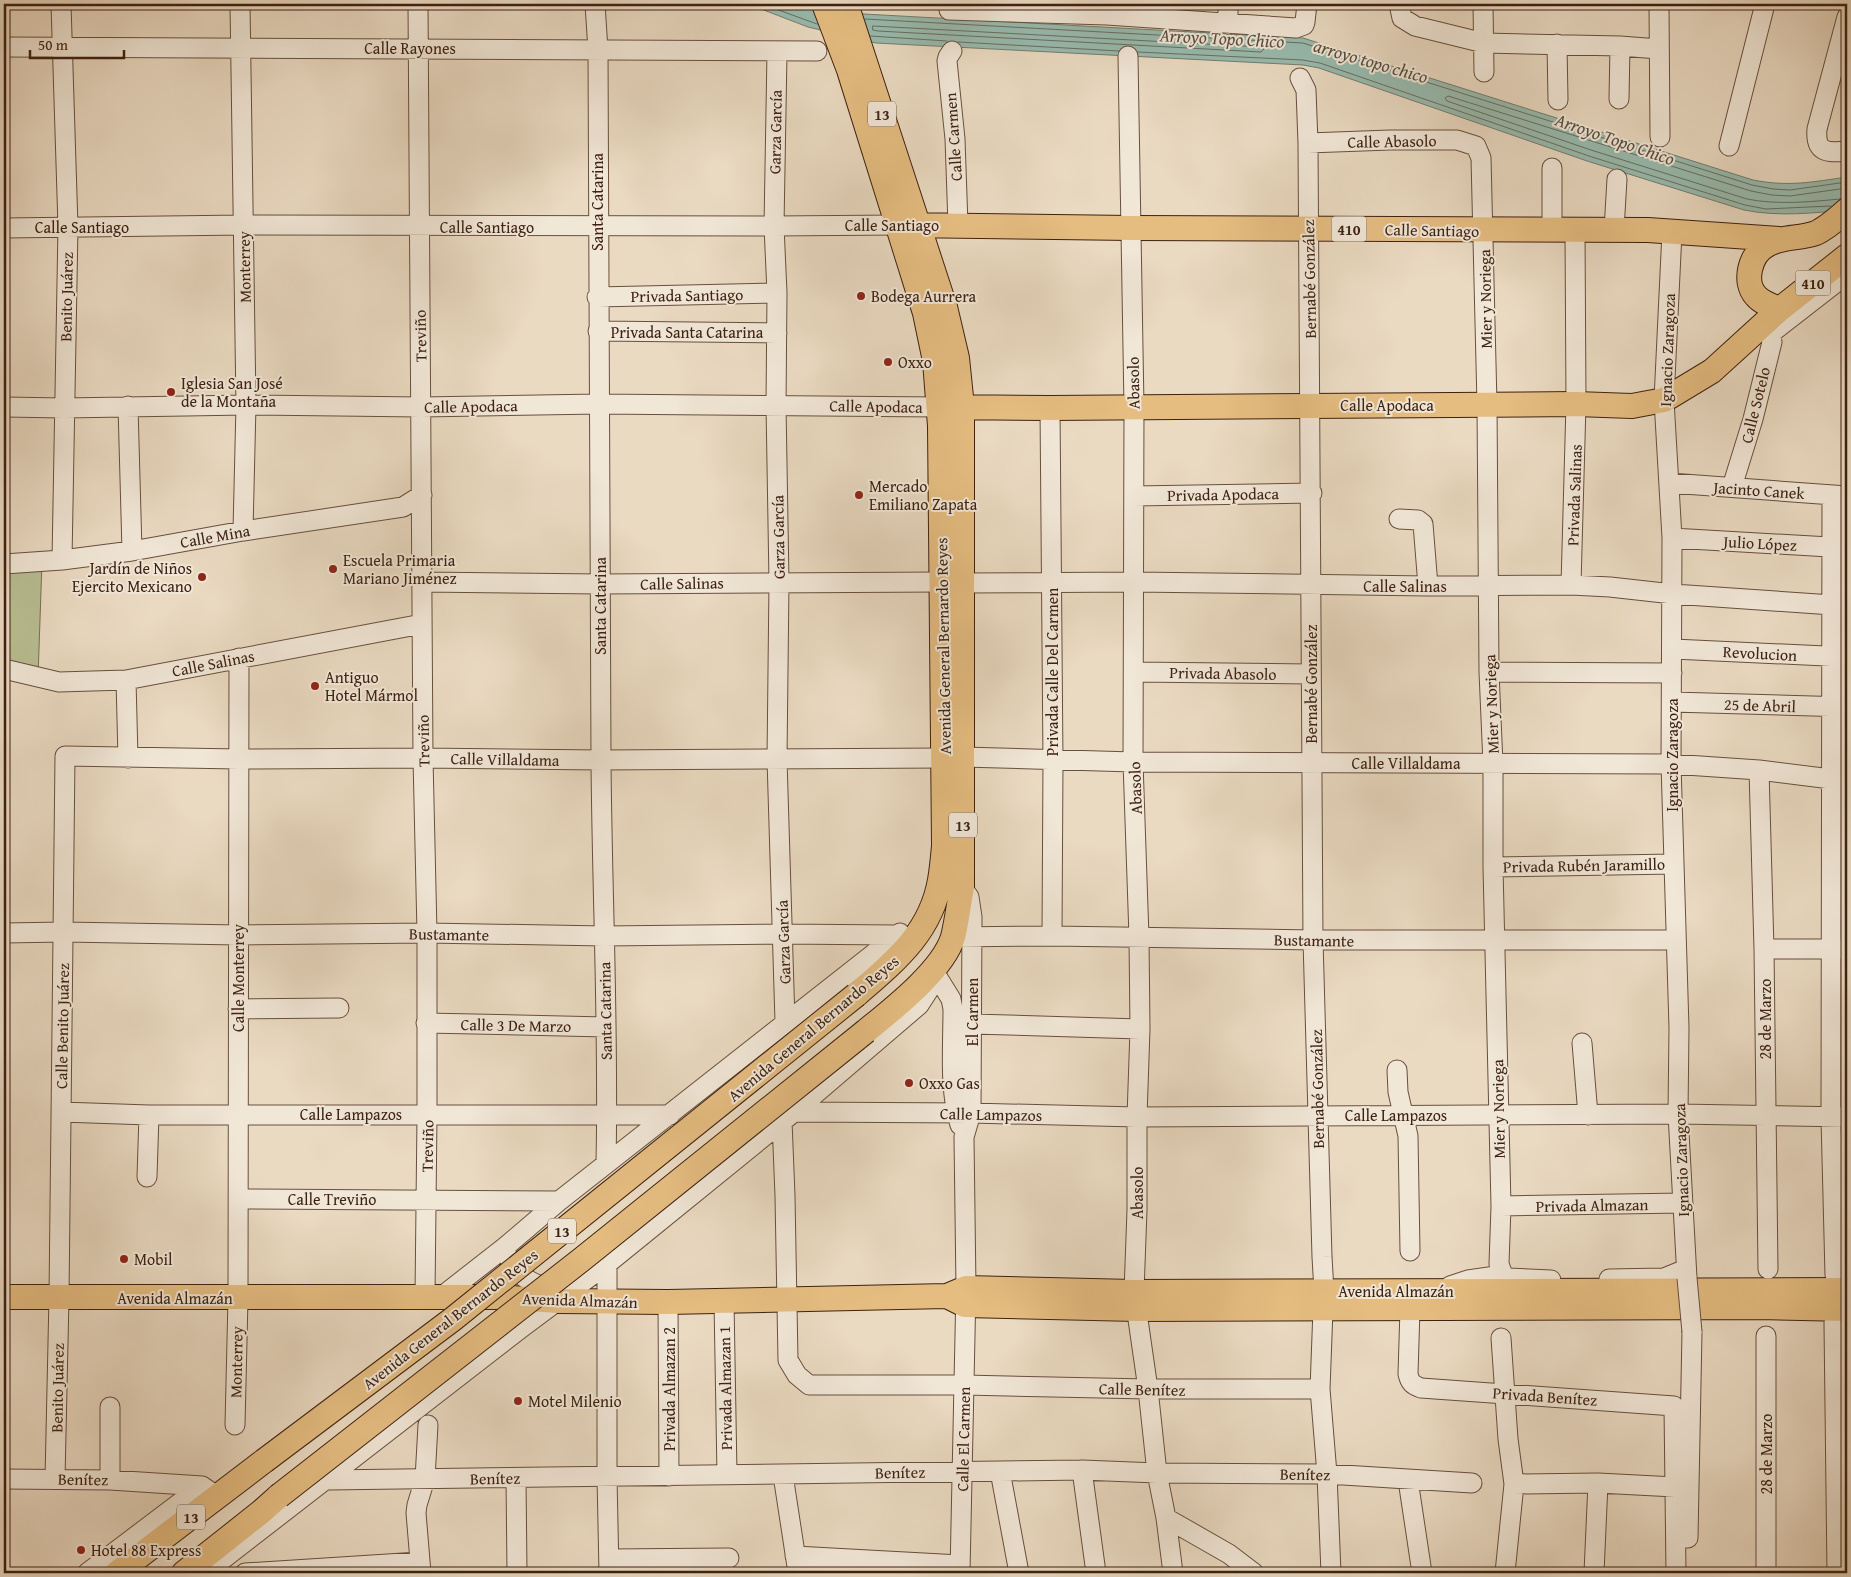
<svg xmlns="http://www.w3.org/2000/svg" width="1851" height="1577" font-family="'Gentium Book Plus',serif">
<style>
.green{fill:#b8bf93;stroke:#7a7052}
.water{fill:#98bbaf;stroke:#747d70}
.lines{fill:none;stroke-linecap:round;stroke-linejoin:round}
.shore{stroke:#6a6e60;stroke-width:1}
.minor-casing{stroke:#684f3e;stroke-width:21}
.major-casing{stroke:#3d2112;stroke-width:26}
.minor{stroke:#f1e7d7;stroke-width:19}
.major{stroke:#e5bd81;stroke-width:24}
.minor-bridge-casing{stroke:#684f3e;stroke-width:21;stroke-linecap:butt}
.major-bridge-casing{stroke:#3d2112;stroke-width:26;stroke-linecap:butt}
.minor-bridge{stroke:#f1e7d7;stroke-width:19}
.major-bridge{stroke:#e5bd81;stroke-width:24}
.poi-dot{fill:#8f2418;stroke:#f1e7d7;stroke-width:2}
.labels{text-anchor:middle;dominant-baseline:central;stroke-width:4;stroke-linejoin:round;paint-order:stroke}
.shield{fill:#f1e7d7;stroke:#735c4d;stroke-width:1}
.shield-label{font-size:15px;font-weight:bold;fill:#3d2112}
.street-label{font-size:16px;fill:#3d2112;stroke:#f1e7d7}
.poi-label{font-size:16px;fill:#3d2112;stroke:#f1e7d7;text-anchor:start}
.water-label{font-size:18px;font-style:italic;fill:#584f41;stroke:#f1e7d7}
</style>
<rect width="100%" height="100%" fill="#eadac2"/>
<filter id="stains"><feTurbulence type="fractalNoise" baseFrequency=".004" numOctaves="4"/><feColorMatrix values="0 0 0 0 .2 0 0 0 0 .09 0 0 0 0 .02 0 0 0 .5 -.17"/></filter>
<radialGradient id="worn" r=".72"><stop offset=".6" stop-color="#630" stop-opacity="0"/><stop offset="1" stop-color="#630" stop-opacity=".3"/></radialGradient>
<!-- green -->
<path class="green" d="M 42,561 L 38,678 L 4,668 L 4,564 Z"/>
<!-- water -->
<path class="water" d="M 748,4 L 830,4 L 864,14 L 1303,38 L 1753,180 C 1789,187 1812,182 1847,177 L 1847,210 C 1813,213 1778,217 1744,210 L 1587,161 L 1319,68 L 1303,65 L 876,43 L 808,27 Z"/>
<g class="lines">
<!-- shore -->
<path class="shore" d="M 762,4 L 817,24
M 865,19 L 1303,43 L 1752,185 L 1773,189 L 1790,190 L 1847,182
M 873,26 L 1261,47 L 1264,49 L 1261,52 L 878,31 L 873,30 Z
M 870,36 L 947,41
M 958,42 L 1119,51
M 1138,52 L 1303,60 L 1320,63 L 1589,156 L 1745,205 L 1766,209 L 1831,206
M 1840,199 C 1809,202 1777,205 1747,199 L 1591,150 L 1447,101 L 1445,98 L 1448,96 L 1751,191 L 1772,195 L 1790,196 L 1847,188"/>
<defs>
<path id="minor" d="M 61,4 L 68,227 L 62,560
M 240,4 L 246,405 L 243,531
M 418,4 L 423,758 L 427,933 L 427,1115 L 425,1297
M 595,4 L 598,50 C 597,286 598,523 601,760 C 602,895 609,1029 606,1163
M 1399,4 L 1402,18 L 1415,26 L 1484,43 L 1620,46 L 1659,49
M 1483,4 L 1484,72
M 1659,4 L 1660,137
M 949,10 L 1107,15 L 1296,28 L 1304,25 L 1305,22 L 1307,4
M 1847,17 L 1817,129 C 1815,153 1827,153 1847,151
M 1228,24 L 1228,4
M 1557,44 L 1558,100
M 4,47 L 817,51
M 952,51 L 948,57 L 947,61 L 955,139 L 958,225
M 777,52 L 774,226 L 777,293 L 776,405 L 779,582 L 777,759 L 785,1022
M 1128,56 L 1134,407 L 1133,762 L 1139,937 L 1140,1029 L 1137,1117 L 1137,1210 L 1134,1292 L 1148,1389 L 1157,1473 L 1166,1518 L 1173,1573
M 1300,78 L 1306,90 L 1308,143 L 1313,940 L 1322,1257 L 1324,1291
M 1619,99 L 1620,46
M 1308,143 L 1390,140 L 1457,140 L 1476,146 L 1481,158 L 1487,404 L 1489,672 L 1493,764 L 1493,867 L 1501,1206 L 1499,1264 L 1503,1275 L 1508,1278 L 1551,1280
M 1729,146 L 1765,4
M 4,228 L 244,225 L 774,226 L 898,225
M 1552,230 L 1552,168
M 1614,230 L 1617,179
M 1672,232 L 1664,400 L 1672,538 L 1671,764 L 1679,1028 L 1678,1114 L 1687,1278
M 597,297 L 777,293
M 598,331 L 777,333
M 1770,334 L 1847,274
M 128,406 L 132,551
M 4,407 L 64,408 L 246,405 L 421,407 L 598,404 L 939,407
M 1050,408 L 1053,761 L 1052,936
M 1670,483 L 1847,496
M 1732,487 L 1753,419 L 1772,342 L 1770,334 L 1761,327
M 1832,495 L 1831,1118 L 1835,1275
M 1134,496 L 1312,493
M 1399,519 L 1418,520 L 1423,524 L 1428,586
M 1672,538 L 1847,548
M 4,564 L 62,560 L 132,551 L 243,531 L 403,507 L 422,495
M 422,582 L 600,584 L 942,582
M 963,583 L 1135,582 L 1428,586 L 1571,585 L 1610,587 L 1673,594 L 1847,606
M 1571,585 L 1576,404 L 1575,230
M 1673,649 L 1847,657
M 4,669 L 59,682 L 126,680 L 422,624
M 1135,672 L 1311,674
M 1489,672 L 1672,673
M 126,680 L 128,758
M 1672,702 L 1847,707
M 963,757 L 1133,762 L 1671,764 L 1759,770 L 1847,781
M 1759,770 L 1764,949 L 1768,1269
M 1493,867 L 1674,864
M 4,933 L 64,932 L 239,935 L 427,933 L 604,936 L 782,934 L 895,935
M 952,937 L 1052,936 L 1313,940 L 1676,940
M 1764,949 L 1847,949
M 933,970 L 951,999 L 953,1009 C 953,1046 949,1090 960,1125
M 238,1009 L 339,1008
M 426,1023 L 606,1027
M 972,1024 L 1140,1029
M 1582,1043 L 1588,1115
M 1397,1070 L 1398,1092 L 1408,1136 L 1410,1251
M 61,1112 L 149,1115 L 670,1115
M 794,1112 L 971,1113 L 1137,1117 L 1678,1114 L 1847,1117
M 782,1121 L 785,1196 L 788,1360 L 797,1375 L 809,1385 L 964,1385 L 1148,1389 L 1320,1389
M 147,1177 L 149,1115
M 238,1199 L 559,1201
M 1501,1206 L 1683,1203
M 509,1258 C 518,1277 536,1288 557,1288
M 607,1264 L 607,1477 L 609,1573
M 1609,1279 L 1664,1278 L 1686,1269
M 1450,1286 L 1468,1280 L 1503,1275
M 441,1297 L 505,1247 L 559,1201 L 900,933
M 724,1301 L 727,1475
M 668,1302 L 669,1476
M 1323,1309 L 1320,1389 L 1327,1474 L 1331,1573
M 1410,1309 L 1408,1374 C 1410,1383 1413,1385 1421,1388 L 1674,1406 L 1676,1573
M 1766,1336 L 1766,1573
M 1501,1338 L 1508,1439 L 1514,1484 L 1505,1573
M 110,1407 L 110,1480
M 235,1425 L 238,1298 L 239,658
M 1082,1470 L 1096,1573
M 1000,1471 L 1019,1573
M 783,1475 L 798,1573
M 516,1478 L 517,1573
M 4,1479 L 110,1480 L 202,1486 L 218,1497
M 55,1479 L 59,1297 L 65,756 L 239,759 L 423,758 L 601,760 L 944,758
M 328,1480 L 1082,1470 L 1157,1473 L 1327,1474 L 1472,1483
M 1408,1480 L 1422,1573
M 1514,1484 L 1598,1483 L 1675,1487
M 1166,1518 L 1229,1554 L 1254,1573
M 1688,1538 L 1692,1332
M 795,1556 L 960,1565
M 609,1559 L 729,1558
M 87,1573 L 202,1486
M 205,1573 L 520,1329 L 607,1264 L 794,1112 L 919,1005 L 930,988 L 930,972
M 245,1573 L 419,1562
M 421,1573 L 416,1513 L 417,1505 L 425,1479 L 428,1425
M 960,1573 L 966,1288 L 964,1137 L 971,1113 L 972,917 L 969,897 L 962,887
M 1594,1573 L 1598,1483
M 1837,1573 L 1834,1323 L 1838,1320 L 1847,1320"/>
<path id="major" d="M 824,4 L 849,70 L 925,313 L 935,361 L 940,426 L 944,846 C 943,857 942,869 940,880 C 931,933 894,962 856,995
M 846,4 L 945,307 L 957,358 L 962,407 L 962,887 C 959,903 957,921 953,937 C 943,970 893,1009 866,1031
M 904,225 L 1131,228 L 1648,230 L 1779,239
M 1780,309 C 1772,306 1762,303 1756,296 C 1743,282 1750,254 1767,245 C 1782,236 1799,239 1816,233 C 1827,228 1838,218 1847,210
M 948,407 L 1050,408 L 1576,404 L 1632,406 L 1664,400 L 1712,371 L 1780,309 L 1847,256
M 947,1296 L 965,1305 L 1137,1309 L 1759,1307 L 1847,1309
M 4,1297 L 498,1297 L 558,1301 L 668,1302 L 947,1296 L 966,1288 L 1134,1292 L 1847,1290
M 117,1573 L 264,1461
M 184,1573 L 261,1512 L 279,1496"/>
</defs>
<!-- minor casing -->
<use href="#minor" class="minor-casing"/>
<!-- major casing -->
<use href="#major" class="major-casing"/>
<!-- minor -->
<use href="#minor" class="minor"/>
<!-- major -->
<use href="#major" class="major"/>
<defs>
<path id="minor-bridge" d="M 1687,1278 L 1692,1332"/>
<path id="major-bridge" d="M 264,1461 L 453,1319 L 856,995
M 279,1496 L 581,1260 L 866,1031"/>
</defs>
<!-- minor-bridge casing -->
<use href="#minor-bridge" class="minor-bridge-casing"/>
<!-- major-bridge casing -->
<use href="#major-bridge" class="major-bridge-casing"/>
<!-- minor-bridge -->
<use href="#minor-bridge" class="minor-bridge"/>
<!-- major-bridge -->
<use href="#major-bridge" class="major-bridge"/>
</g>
<!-- markers -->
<g class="poi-dot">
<circle cx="861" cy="296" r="5"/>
<circle cx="888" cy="362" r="5"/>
<circle cx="171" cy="392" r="5"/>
<circle cx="859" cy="495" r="5"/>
<circle cx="333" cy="569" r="5"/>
<circle cx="202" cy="577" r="5"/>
<circle cx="315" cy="686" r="5"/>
<circle cx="909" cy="1083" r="5"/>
<circle cx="124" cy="1259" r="5"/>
<circle cx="518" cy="1401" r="5"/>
<circle cx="81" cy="1550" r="5"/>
</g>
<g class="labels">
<!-- shield labels -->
<g class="shield">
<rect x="868" y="101.5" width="28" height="25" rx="4"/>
<rect x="1331.5" y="216.5" width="35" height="25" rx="4"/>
<rect x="1795.5" y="270.5" width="35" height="25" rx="4"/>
<rect x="949" y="812.5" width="28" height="25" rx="4"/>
<rect x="548" y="1218.5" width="28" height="25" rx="4"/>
<rect x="177" y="1504.5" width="28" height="25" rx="4"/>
</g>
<g class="shield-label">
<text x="882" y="114">13</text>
<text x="1349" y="229">410</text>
<text x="1813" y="283">410</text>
<text x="963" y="825">13</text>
<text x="562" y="1231">13</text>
<text x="191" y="1517">13</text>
</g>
<!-- street labels -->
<g class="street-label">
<text x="410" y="48">Calle Rayones</text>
<text transform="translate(775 132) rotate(-89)">Garza García</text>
<text transform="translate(953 137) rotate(-94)">Calle Carmen</text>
<text transform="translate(1392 141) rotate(-1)">Calle Abasolo</text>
<text transform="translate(597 202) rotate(-90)">Santa Catarina</text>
<text x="892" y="225">Calle Santiago</text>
<text x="82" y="227">Calle Santiago</text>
<text x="487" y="227">Calle Santiago</text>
<text transform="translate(1432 230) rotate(1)">Calle Santiago</text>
<text transform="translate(244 267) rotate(-91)">Monterrey</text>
<text transform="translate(1309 279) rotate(-91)">Bernabé González</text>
<text transform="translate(687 295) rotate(-1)">Privada Santiago</text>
<text transform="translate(66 297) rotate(-89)">Benito Juárez</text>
<text transform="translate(1485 299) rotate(-91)">Mier y Noriega</text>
<text x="687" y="332">Privada Santa Catarina</text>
<text transform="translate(420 336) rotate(-91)">Treviño</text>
<text transform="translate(1667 350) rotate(-88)">Ignacio Zaragoza</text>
<text transform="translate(1133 383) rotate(-91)">Abasolo</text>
<text x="1387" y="405">Calle Apodaca</text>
<text transform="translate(1755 405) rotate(-76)">Calle Sotelo</text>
<text transform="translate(471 406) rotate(-1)">Calle Apodaca</text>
<text transform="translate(876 406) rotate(1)">Calle Apodaca</text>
<text transform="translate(1759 490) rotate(4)">Jacinto Canek</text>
<text transform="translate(1223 494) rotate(-1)">Privada Apodaca</text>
<text transform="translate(1574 495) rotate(-88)">Privada Salinas</text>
<text transform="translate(215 536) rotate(-10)">Calle Mina</text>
<text transform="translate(778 537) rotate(-91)">Garza García</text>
<text transform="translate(1760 543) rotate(3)">Julio López</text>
<text transform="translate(682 583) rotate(-1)">Calle Salinas</text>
<text x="1405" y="586">Calle Salinas</text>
<text transform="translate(600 606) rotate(-90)">Santa Catarina</text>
<text transform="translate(943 646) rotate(-91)">Avenida General Bernardo Reyes</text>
<text transform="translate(1760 653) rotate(3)">Revolucion</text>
<text transform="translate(213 663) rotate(-11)">Calle Salinas</text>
<text transform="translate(1052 672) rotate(-90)">Privada Calle Del Carmen</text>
<text transform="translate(1223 673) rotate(1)">Privada Abasolo</text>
<text transform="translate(1311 684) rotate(-90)">Bernabé González</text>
<text transform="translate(1491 704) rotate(-92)">Mier y Noriega</text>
<text transform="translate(1760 705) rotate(2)">25 de Abril</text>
<text transform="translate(423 741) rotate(-91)">Treviño</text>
<text transform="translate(1672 755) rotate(-90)">Ignacio Zaragoza</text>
<text transform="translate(505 759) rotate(1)">Calle Villaldama</text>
<text x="1406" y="763">Calle Villaldama</text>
<text transform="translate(1135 788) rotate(-92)">Abasolo</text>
<text transform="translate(1584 865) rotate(-1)">Privada Rubén Jaramillo</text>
<text transform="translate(449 934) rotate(1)">Bustamante</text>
<text transform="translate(1314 940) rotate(1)">Bustamante</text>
<text transform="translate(783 942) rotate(-92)">Garza García</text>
<text transform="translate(238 978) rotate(-90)">Calle Monterrey</text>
<text transform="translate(605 1011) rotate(-91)">Santa Catarina</text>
<text transform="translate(972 1012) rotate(-90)">El Carmen</text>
<text transform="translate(1765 1019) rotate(-90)">28 de Marzo</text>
<text transform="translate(516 1025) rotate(1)">Calle 3 De Marzo</text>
<text transform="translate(62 1026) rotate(-89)">Calle Benito Juárez</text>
<text transform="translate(813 1028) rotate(-40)">Avenida General Bernardo Reyes</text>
<text transform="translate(1317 1089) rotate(-91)">Bernabé González</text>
<text transform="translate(1498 1109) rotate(-91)">Mier y Noriega</text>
<text x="351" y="1114">Calle Lampazos</text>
<text transform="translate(991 1114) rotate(1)">Calle Lampazos</text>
<text x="1396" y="1115">Calle Lampazos</text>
<text transform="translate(427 1146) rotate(-89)">Treviño</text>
<text transform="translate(1681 1160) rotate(-92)">Ignacio Zaragoza</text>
<text transform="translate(1137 1193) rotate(-90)">Abasolo</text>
<text x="332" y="1199">Calle Treviño</text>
<text transform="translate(1592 1205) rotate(-1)">Privada Almazan</text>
<text x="1396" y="1291">Avenida Almazán</text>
<text x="175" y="1298">Avenida Almazán</text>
<text transform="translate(580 1300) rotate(2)">Avenida Almazán</text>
<text transform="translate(450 1319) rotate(-38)">Avenida General Bernardo Reyes</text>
<text transform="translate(236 1362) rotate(-89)">Monterrey</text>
<text transform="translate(57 1388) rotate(-89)">Benito Juárez</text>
<text transform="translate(725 1388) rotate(-91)">Privada Almazan 1</text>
<text transform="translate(669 1389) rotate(-90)">Privada Almazan 2</text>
<text transform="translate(1142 1389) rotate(1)">Calle Benítez</text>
<text transform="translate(1545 1396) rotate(4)">Privada Benítez</text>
<text transform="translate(963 1439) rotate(-89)">Calle El Carmen</text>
<text transform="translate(1766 1454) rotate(-90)">28 de Marzo</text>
<text transform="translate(900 1472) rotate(-1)">Benítez</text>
<text transform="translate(1305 1474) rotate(1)">Benítez</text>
<text transform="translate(495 1478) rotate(-1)">Benítez</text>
<text transform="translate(83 1479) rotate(1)">Benítez</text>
</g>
<!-- poi labels -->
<g class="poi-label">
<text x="871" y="296">Bodega Aurrera</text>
<text x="898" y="362">Oxxo</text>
<text x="181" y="383">Iglesia San José<tspan x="181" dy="18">de la Montaña</tspan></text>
<text x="869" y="486">Mercado<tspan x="869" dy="18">Emiliano Zapata</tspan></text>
<text x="343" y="560">Escuela Primaria<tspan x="343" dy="18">Mariano Jiménez</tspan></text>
<text x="192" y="568" text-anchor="end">Jardín de Niños<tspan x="192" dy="18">Ejercito Mexicano</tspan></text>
<text x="325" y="677">Antiguo<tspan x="325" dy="18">Hotel Mármol</tspan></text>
<text x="919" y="1083">Oxxo Gas</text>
<text x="134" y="1259">Mobil</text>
<text x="528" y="1401">Motel Milenio</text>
<text x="91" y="1550">Hotel 88 Express</text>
</g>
<!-- water labels -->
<g class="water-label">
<text transform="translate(1222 38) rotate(3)">Arroyo Topo Chico</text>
<text transform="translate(1371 61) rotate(16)">arroyo topo chico</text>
<text transform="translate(1615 139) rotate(19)">Arroyo Topo Chico</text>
</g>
</g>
<!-- margin -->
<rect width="1851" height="1577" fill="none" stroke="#eadac2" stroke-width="20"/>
<rect x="5" y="5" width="1841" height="1567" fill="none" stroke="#3d2112" stroke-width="2.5"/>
<rect x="10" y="10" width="1831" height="1557" fill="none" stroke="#3d2112"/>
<!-- scale -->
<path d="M30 50v8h94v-8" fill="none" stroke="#3d2112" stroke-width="2.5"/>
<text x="38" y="50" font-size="15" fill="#3d2112" stroke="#f1e7d7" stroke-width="4" paint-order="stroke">50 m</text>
<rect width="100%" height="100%" filter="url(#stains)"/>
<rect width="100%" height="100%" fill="url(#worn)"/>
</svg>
